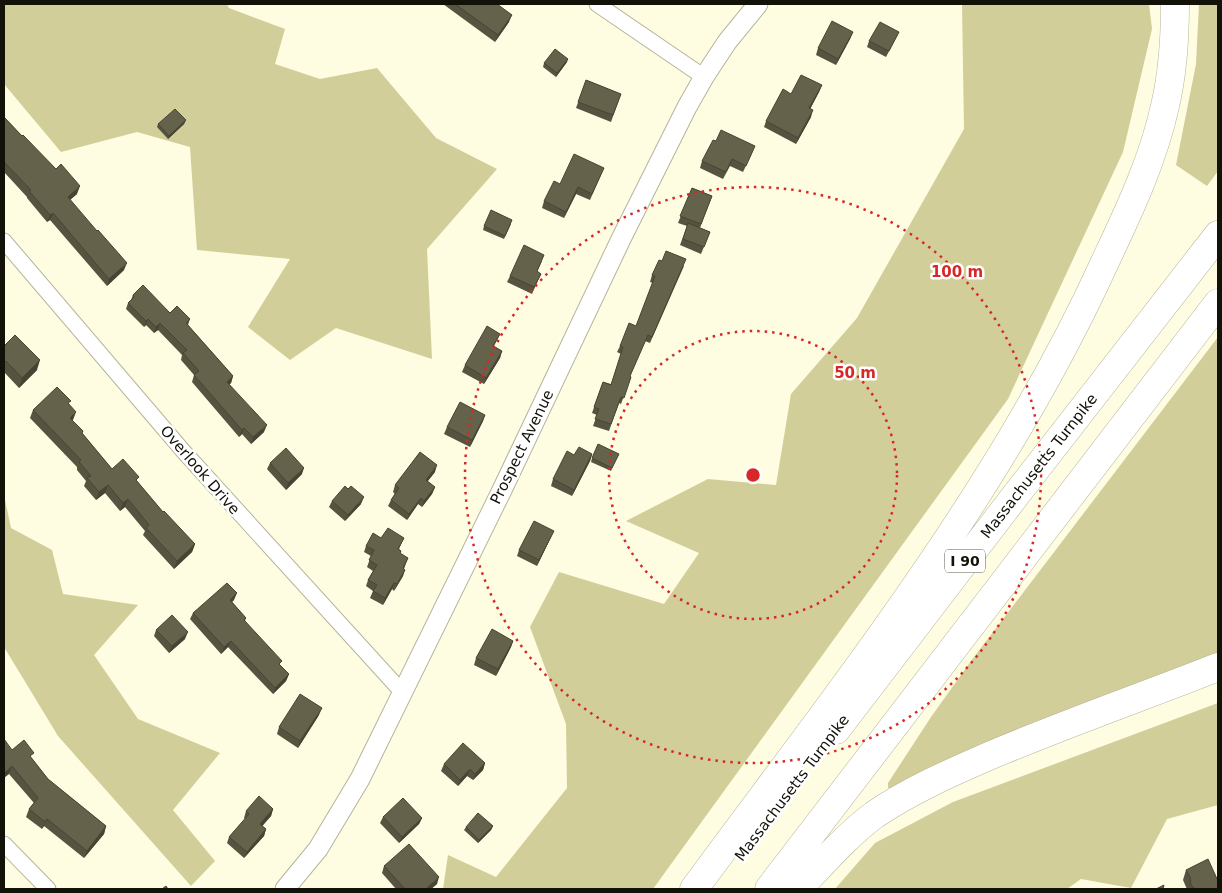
<svg xmlns="http://www.w3.org/2000/svg" width="1222" height="893" font-family="'DejaVu Sans',sans-serif">
<style>
.green{fill:#d2ce99}
.lines{fill:none;stroke-linecap:round;stroke-linejoin:round}
.minor-casing{stroke:#b6b49b;stroke-width:17}
.tertiary-casing{stroke:#b6b49b;stroke-width:21}
.motorway-casing{stroke:#b6b49b;stroke-width:29}
.minor{stroke:#fff;stroke-width:15}
.tertiary{stroke:#fff;stroke-width:19}
.motorway{stroke:#fff;stroke-width:28}
.wall{fill:#565440}
.shaded-wall{fill:#464534}
.building{fill:#64624b;stroke:#464534}
.ring{fill:none;stroke:#d62828;stroke-width:2.5;stroke-dasharray:2.5 5}
.labels{text-anchor:middle;dominant-baseline:central;stroke-width:5;stroke-linejoin:round;paint-order:stroke}
.shield{fill:#fff;stroke:#5a5953;stroke-width:1}
.shield-label{font-size:14px;font-weight:bold;fill:#131209}
.street-label{font-size:15px;fill:#131209;stroke:#fff}
.centre{fill:#d62828;stroke:#fff;stroke-width:2.5}
.ring-label{font-size:15px;text-anchor:middle;font-weight:bold;fill:#d62828;stroke:#fff;stroke-width:5;stroke-linejoin:round;paint-order:stroke}
</style>
<rect width="100%" height="100%" fill="#fefce1"/>
<!-- green -->
<path class="green" d="M 4,4 L 227,4 L 229,8 L 285,29 L 275,64 L 320,79 L 377,68 L 436,138 L 497,169 L 427,249 L 432,359 L 336,328 L 290,360 L 248,327 L 290,259 L 197,250 L 190,147 L 137,132 L 61,152 L 4,84 Z
M 962,4 L 1149,4 L 1152,29 L 1123,152 L 1008,399 L 653,889 L 443,889 L 448,855 L 496,877 L 567,788 L 566,724 L 530,627 L 559,572 L 664,604 L 699,553 L 626,521 L 708,479 L 776,485 L 791,394 L 857,318 L 964,129 Z
M 1199,4 L 1218,4 L 1218,171 L 1207,186 L 1176,165 L 1196,64 Z
M 1218,337 L 1218,654 L 967,751 L 924,770 L 892,788 L 888,788 L 888,783 L 931,717 L 971,661 Z
M 4,495 L 11,528 L 52,550 L 63,594 L 138,605 L 94,655 L 138,719 L 220,753 L 173,810 L 215,861 L 191,886 L 58,736 L 4,647 Z
M 1218,703 L 1218,805 L 1167,819 L 1131,888 L 1081,879 L 1067,889 L 835,889 L 875,843 L 953,802 Z"/>
<g class="lines">
<defs>
<path id="minor" d="M 597,4 L 704,77
M 4,241 L 184,452 L 403,693
M 4,844 L 48,889"/>
<path id="tertiary" d="M 285,889 L 318,849 L 360,779 L 502,490 L 621,239 L 687,107 L 704,77 L 727,42 L 758,4"/>
<path id="motorway" d="M 836,730 L 1012,500 L 1218,235
M 694,889 C 842,688 1000,492 1104,264 C 1128,213 1153,161 1165,106 C 1173,72 1175,38 1175,4
M 769,889 L 1218,303
M 798,889 C 822,864 846,836 874,815 C 909,791 950,773 989,756 C 1064,724 1142,697 1218,667"/>
</defs>
<!-- minor casing -->
<use href="#minor" class="minor-casing"/>
<!-- tertiary casing -->
<use href="#tertiary" class="tertiary-casing"/>
<!-- motorway casing -->
<use href="#motorway" class="motorway-casing"/>
<!-- minor -->
<use href="#minor" class="minor"/>
<!-- tertiary -->
<use href="#tertiary" class="tertiary"/>
<!-- motorway -->
<use href="#motorway" class="motorway"/>
</g>
<!-- wall -->
<path class="wall" d="M 443,4 L 497,4 L 509,22 L 495,42 Z
M 853,32 L 850,39 L 836,65 L 816,55 L 818,48 Z
M 899,32 L 896,38 L 886,57 L 867,47 L 869,41 Z
M 567,62 L 556,77 L 543,67 L 544,63 Z
M 586,80 L 621,94 L 611,122 L 576,108 Z
M 822,85 L 819,92 L 810,109 L 811,117 L 796,144 L 764,127 L 766,121 L 791,94 Z
M 4,117 L 77,194 L 70,200 L 124,270 L 107,286 L 50,220 L 47,222 L 27,198 L 27,197 L 4,172 Z
M 186,120 L 184,124 L 168,139 L 157,127 L 158,124 Z
M 752,153 L 743,172 L 730,166 L 723,179 L 700,168 L 702,161 Z
M 604,168 L 590,200 L 576,194 L 564,218 L 542,208 L 544,201 L 560,184 Z
M 692,188 L 712,196 L 700,228 L 710,232 L 701,254 L 680,245 L 687,226 L 678,223 Z
M 511,224 L 504,239 L 483,230 L 484,226 Z
M 542,261 L 537,272 L 541,274 L 532,294 L 507,282 L 510,276 Z
M 662,261 L 684,266 L 650,343 L 645,341 L 630,376 L 631,377 L 621,404 L 619,403 L 609,431 L 593,426 L 597,415 L 592,413 L 603,382 L 611,384 L 621,354 L 617,352 L 620,346 L 636,326 L 653,283 L 650,282 L 652,275 Z
M 133,295 L 170,313 L 190,319 L 188,325 L 233,376 L 231,383 L 229,385 L 264,432 L 251,444 L 242,434 L 239,437 L 192,382 L 194,375 L 181,360 L 182,355 L 158,330 L 154,333 L 146,325 L 144,327 L 126,309 L 128,303 L 131,300 Z
M 500,334 L 494,346 L 502,351 L 500,358 L 484,384 L 462,372 L 465,365 Z
M 4,344 L 37,370 L 19,388 L 4,372 Z
M 69,405 L 72,420 L 83,431 L 82,433 L 112,469 L 137,481 L 163,512 L 195,544 L 192,552 L 174,569 L 143,535 L 145,531 L 125,507 L 120,511 L 105,493 L 96,500 L 84,486 L 86,481 L 77,470 L 77,467 L 30,418 L 33,410 Z
M 485,415 L 483,421 L 470,447 L 444,434 L 447,427 Z
M 592,454 L 590,461 L 572,496 L 551,486 L 553,479 L 574,455 Z
M 617,457 L 611,471 L 591,462 L 592,458 Z
M 270,463 L 302,474 L 286,490 L 267,469 Z
M 435,472 L 427,482 L 435,487 L 432,494 L 422,507 L 418,504 L 407,520 L 388,506 L 391,500 L 395,494 L 393,492 L 395,485 Z
M 332,501 L 361,504 L 345,521 L 329,507 Z
M 551,537 L 537,566 L 517,556 L 519,550 Z
M 381,538 L 404,538 L 399,549 L 401,551 L 400,554 L 408,558 L 404,569 L 403,576 L 394,591 L 392,589 L 383,605 L 370,598 L 373,591 L 366,586 L 368,580 L 373,571 L 367,567 L 371,556 L 364,552 L 366,546 Z
M 234,600 L 232,602 L 246,618 L 245,621 L 280,665 L 289,674 L 286,681 L 273,694 L 228,647 L 221,654 L 190,619 L 193,613 Z
M 156,630 L 185,639 L 169,653 L 154,636 Z
M 513,641 L 511,647 L 496,676 L 474,665 L 476,658 Z
M 319,715 L 298,748 L 277,734 L 279,727 Z
M 12,750 L 32,759 L 48,779 L 106,826 L 104,834 L 84,858 L 44,826 L 42,829 L 26,817 L 29,809 L 34,803 L 9,774 Z
M 485,763 L 483,770 L 473,780 L 467,776 L 458,786 L 441,771 L 444,764 Z
M 273,809 L 271,816 L 262,826 L 266,829 L 264,836 L 244,858 L 227,843 L 229,837 L 245,819 L 244,818 L 246,811 Z
M 383,817 L 422,818 L 419,824 L 399,843 L 380,823 Z
M 493,826 L 491,830 L 478,843 L 464,830 L 466,827 Z
M 384,866 L 437,884 L 431,889 L 396,889 L 382,873 Z
M 1186,870 L 1218,889 L 1187,889 L 1186,887 L 1183,880 Z"/>
<!-- shaded-wall -->
<path class="shaded-wall" d="M 512,15 L 509,22 L 495,42 L 498,35 Z
M 853,32 L 850,39 L 836,65 L 838,59 Z
M 568,59 L 567,62 L 556,77 L 557,73 Z
M 822,85 L 819,92 L 807,115 L 809,108 Z
M 813,110 L 811,117 L 796,144 L 798,138 Z
M 186,120 L 184,124 L 168,139 L 169,136 Z
M 80,186 L 77,194 L 65,204 L 68,197 Z
M 578,187 L 576,194 L 564,218 L 566,212 Z
M 53,213 L 50,220 L 47,222 L 50,215 Z
M 127,263 L 124,270 L 107,286 L 109,279 Z
M 148,319 L 146,325 L 144,327 L 146,321 Z
M 160,323 L 158,330 L 154,333 L 156,327 Z
M 502,351 L 500,358 L 484,384 L 486,378 Z
M 40,360 L 37,370 L 19,388 L 22,378 Z
M 233,376 L 231,383 L 224,389 L 227,382 Z
M 76,412 L 73,420 L 67,426 L 70,418 Z
M 485,415 L 483,421 L 470,447 L 472,440 Z
M 267,425 L 264,432 L 251,444 L 253,437 Z
M 244,428 L 242,434 L 239,437 L 242,430 Z
M 592,454 L 590,461 L 572,496 L 574,490 Z
M 437,465 L 435,472 L 423,487 L 426,480 Z
M 304,468 L 302,474 L 286,490 L 288,483 Z
M 108,485 L 105,493 L 96,500 L 99,492 Z
M 435,487 L 432,494 L 422,507 L 424,501 Z
M 364,497 L 361,504 L 345,521 L 348,515 Z
M 421,498 L 418,504 L 407,520 L 409,514 Z
M 128,499 L 125,507 L 120,511 L 123,503 Z
M 554,531 L 551,537 L 537,566 L 539,560 Z
M 195,544 L 192,552 L 174,569 L 177,561 Z
M 405,570 L 403,576 L 394,591 L 397,584 Z
M 394,583 L 392,589 L 383,605 L 385,598 Z
M 237,593 L 234,600 L 227,606 L 230,600 Z
M 188,632 L 185,639 L 169,653 L 172,646 Z
M 231,641 L 228,647 L 221,654 L 224,647 Z
M 513,641 L 511,647 L 496,676 L 498,669 Z
M 289,674 L 286,681 L 273,694 L 275,688 Z
M 322,708 L 319,715 L 298,748 L 300,741 Z
M 485,763 L 483,770 L 473,780 L 475,774 Z
M 12,766 L 9,774 L 4,778 L 4,773 Z
M 470,769 L 467,776 L 458,786 L 460,780 Z
M 273,809 L 271,816 L 258,831 L 260,824 Z
M 422,818 L 419,824 L 399,843 L 402,837 Z
M 47,819 L 44,826 L 42,829 L 45,822 Z
M 106,826 L 104,834 L 84,858 L 87,851 Z
M 493,826 L 491,830 L 478,843 L 479,840 Z
M 266,829 L 264,836 L 244,858 L 247,852 Z
M 439,877 L 437,884 L 431,889 L 426,889 Z"/>
<!-- building -->
<path class="building" d="M 455,4 L 497,4 L 512,15 L 498,35 Z
M 832,21 L 853,32 L 838,59 L 818,48 Z
M 880,22 L 899,32 L 889,51 L 869,41 Z
M 555,49 L 568,59 L 557,73 L 544,63 Z
M 801,75 L 822,85 L 809,108 L 813,110 L 798,138 L 766,121 L 783,89 L 791,94 Z
M 586,80 L 621,94 L 613,115 L 578,102 Z
M 175,109 L 186,120 L 169,136 L 158,124 Z
M 4,117 L 22,136 L 23,135 L 56,169 L 61,164 L 80,186 L 68,197 L 97,231 L 98,230 L 127,263 L 109,279 L 53,213 L 50,215 L 29,191 L 31,190 L 4,162 Z
M 721,130 L 755,146 L 746,166 L 732,159 L 726,172 L 702,161 L 713,140 L 716,141 Z
M 574,154 L 604,168 L 592,194 L 578,187 L 566,212 L 544,201 L 554,181 L 560,184 Z
M 692,188 L 712,196 L 701,224 L 680,216 Z
M 491,210 L 512,220 L 505,236 L 484,226 Z
M 688,223 L 710,232 L 704,247 L 683,239 Z
M 524,245 L 544,255 L 537,271 L 541,274 L 534,287 L 510,276 Z
M 666,251 L 686,259 L 652,337 L 648,335 L 630,376 L 631,377 L 624,398 L 621,397 L 611,424 L 595,419 L 599,409 L 594,407 L 603,382 L 611,385 L 623,347 L 620,346 L 629,323 L 636,326 L 655,276 L 652,275 L 659,260 L 662,261 Z
M 143,285 L 170,313 L 177,306 L 190,319 L 186,323 L 233,376 L 227,382 L 267,425 L 253,437 L 244,428 L 242,430 L 194,375 L 199,371 L 183,353 L 187,350 L 160,323 L 156,327 L 148,319 L 146,321 L 128,303 L 134,297 L 133,295 Z
M 487,326 L 500,334 L 493,346 L 502,351 L 486,378 L 465,365 Z
M 15,335 L 40,360 L 22,378 L 6,361 L 4,363 L 4,344 L 5,345 Z
M 57,387 L 71,401 L 68,403 L 76,412 L 70,418 L 83,431 L 82,433 L 112,469 L 123,459 L 139,477 L 136,480 L 163,512 L 164,511 L 195,544 L 177,561 L 146,528 L 149,525 L 128,499 L 123,503 L 108,485 L 99,492 L 87,478 L 91,476 L 79,462 L 81,460 L 33,410 Z
M 460,402 L 485,415 L 472,440 L 447,427 Z
M 598,444 L 619,454 L 612,468 L 592,458 Z
M 579,447 L 592,454 L 574,490 L 553,479 L 567,451 L 574,455 Z
M 286,448 L 304,468 L 288,483 L 270,463 Z
M 420,452 L 437,465 L 426,480 L 435,487 L 424,501 L 421,498 L 409,514 L 391,500 L 399,488 L 395,485 Z
M 345,486 L 348,489 L 351,486 L 364,497 L 348,515 L 332,501 Z
M 534,521 L 554,531 L 539,560 L 519,550 Z
M 388,528 L 404,538 L 398,549 L 401,551 L 400,553 L 408,558 L 403,568 L 405,570 L 397,584 L 394,583 L 385,598 L 373,591 L 377,585 L 368,580 L 377,565 L 369,560 L 374,550 L 366,546 L 373,533 L 381,538 Z
M 227,583 L 237,593 L 230,600 L 246,618 L 244,620 L 282,661 L 279,664 L 289,674 L 275,688 L 231,641 L 224,647 L 193,613 Z
M 172,615 L 188,632 L 172,646 L 156,630 Z
M 492,629 L 513,641 L 498,669 L 476,658 Z
M 300,694 L 322,708 L 300,741 L 279,727 Z
M 4,739 L 12,750 L 24,740 L 34,753 L 30,756 L 48,779 L 106,826 L 87,851 L 47,819 L 45,822 L 29,809 L 38,798 L 12,766 L 4,773 Z
M 463,743 L 485,763 L 475,774 L 470,769 L 460,780 L 444,764 Z
M 259,796 L 273,809 L 260,824 L 266,829 L 247,852 L 229,837 L 249,814 L 246,811 Z
M 403,798 L 422,818 L 402,837 L 383,817 Z
M 478,813 L 493,826 L 479,840 L 466,827 Z
M 409,844 L 439,877 L 426,889 L 405,889 L 384,866 Z
M 1208,859 L 1218,881 L 1218,889 L 1195,889 L 1191,885 L 1190,877 L 1186,870 Z
M 1164,885 L 1163,889 L 1156,889 Z
M 166,886 L 168,889 L 162,889 Z"/>
<!-- distance rings -->
<g class="ring">
<circle cx="753" cy="475" r="144"/>
<circle cx="753" cy="475" r="288"/>
</g>
<g class="labels">
<!-- shield labels -->
<rect class="shield" x="945" y="549.5" width="40" height="23" rx="4"/>
<g class="shield-label">
<text x="965" y="561">I 90</text>
</g>
<!-- street labels -->
<g class="street-label">
<text transform="translate(522 447) rotate(-64)">Prospect Avenue</text>
<text transform="translate(1039 466) rotate(-52)">Massachusetts Turnpike</text>
<text transform="translate(200 470) rotate(49)">Overlook Drive</text>
<text transform="translate(792 788) rotate(-53)">Massachusetts Turnpike</text>
</g>
</g>
<circle cx="753" cy="475" r="8" class="centre"/>
<g class="ring-label">
<text x="957" y="277">100 m</text>
<text x="855" y="378">50 m</text>
</g>
<!-- border -->
<rect width="1222" height="893" fill="none" stroke="#131209" stroke-width="10"/>
</svg>
